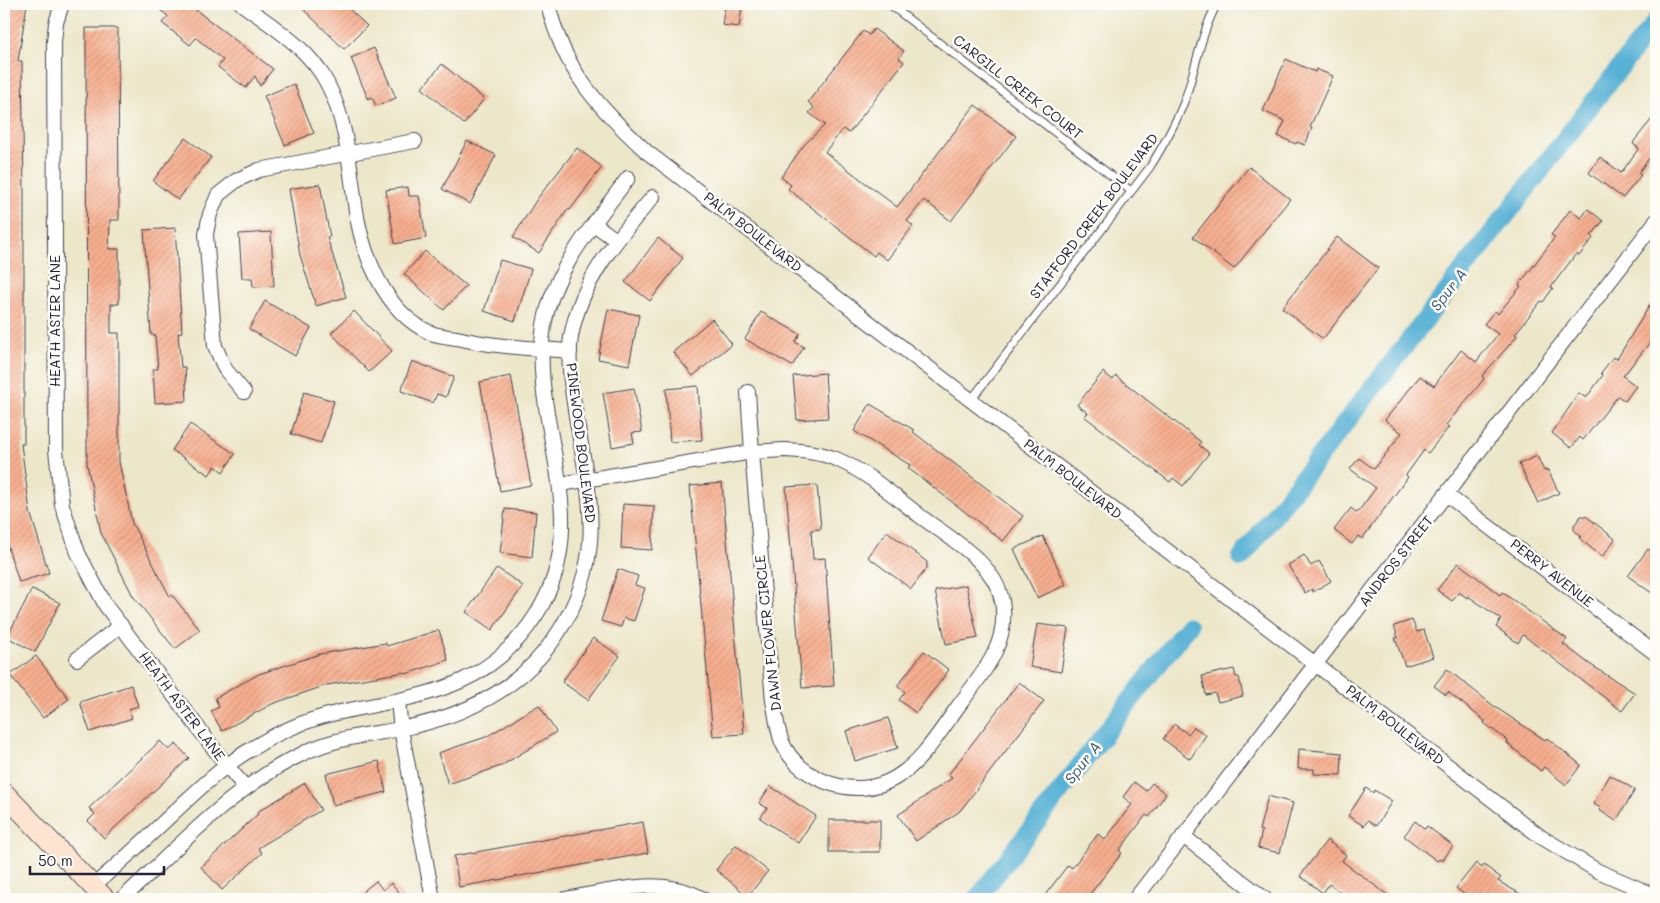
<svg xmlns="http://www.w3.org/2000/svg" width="1660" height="903" viewBox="0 0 1660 903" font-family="Mali,sans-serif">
  <defs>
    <pattern id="building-hatch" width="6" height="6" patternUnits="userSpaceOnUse" patternTransform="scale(1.25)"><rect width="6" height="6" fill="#f7af8f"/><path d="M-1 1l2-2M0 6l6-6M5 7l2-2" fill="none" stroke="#d3967c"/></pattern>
  </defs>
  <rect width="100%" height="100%" fill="#fdfcf7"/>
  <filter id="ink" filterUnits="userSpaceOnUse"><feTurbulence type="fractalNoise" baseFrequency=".02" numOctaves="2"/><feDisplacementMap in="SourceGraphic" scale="10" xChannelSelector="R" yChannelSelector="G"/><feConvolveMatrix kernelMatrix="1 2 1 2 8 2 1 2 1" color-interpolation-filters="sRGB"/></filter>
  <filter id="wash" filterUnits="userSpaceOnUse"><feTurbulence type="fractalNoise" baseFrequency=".0096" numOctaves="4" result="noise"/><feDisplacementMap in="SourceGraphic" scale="20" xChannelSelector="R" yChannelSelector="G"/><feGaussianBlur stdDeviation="1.12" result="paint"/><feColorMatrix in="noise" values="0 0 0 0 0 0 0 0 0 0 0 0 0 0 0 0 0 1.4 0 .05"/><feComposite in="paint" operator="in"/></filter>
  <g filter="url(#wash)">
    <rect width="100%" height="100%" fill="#ede7ca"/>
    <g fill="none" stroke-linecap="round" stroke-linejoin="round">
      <g stroke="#57b1d5" stroke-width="19">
        <path d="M1241 558 1656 21"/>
        <path d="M977 899 1188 626"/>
      </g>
    </g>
    <g id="blocks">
      <g fill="url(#building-hatch)">
        <path d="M4 4H27L18 61H22L24 193V444H21L30 512 49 573 19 582 4 535Z"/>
        <path d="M152 4H188L273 69 260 86 255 76 246 88 218 67 223 60 196 38 190 45 162 23 168 16Z"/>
        <path d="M298 4H344L367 26 344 49Z"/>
        <path d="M725 5 742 7 739 27 722 25Z"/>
        <path d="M86 28H118L119 220H110L109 249H119V304H111V333H119V462L132 523 170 597 172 595 200 630 175 649 133 596 101 533 87 464Z"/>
        <path d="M874 29 904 51 899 58 904 62 849 133 843 129 825 152 897 207 975 105 1016 136 951 221 924 200 907 221 913 226 887 260 877 252 874 256 788 189 791 185 781 177 805 144 825 125 809 113 814 107 808 102 863 31 869 35Z"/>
        <path d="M374 48 396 98 376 106 372 97 368 99 351 58Z"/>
        <path d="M1286 59 1315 72 1316 69 1333 76 1310 127 1312 128 1305 145 1297 142 1296 144 1278 136 1285 121 1263 111Z"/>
        <path d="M442 64 484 99 464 124 422 88Z"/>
        <path d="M294 84 314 133 285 145 264 96Z"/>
        <path d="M1656 114V149L1638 173 1641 175 1623 198 1589 173 1600 157 1621 173 1639 148 1633 144 1635 140Z"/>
        <path d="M185 138 211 157 178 200 153 181Z"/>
        <path d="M467 141 496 155 470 204 442 189Z"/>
        <path d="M577 148 602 167 570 210 568 209 539 253 513 237 537 199Z"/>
        <path d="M1249 167 1290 199 1234 269 1193 237Z"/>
        <path d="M320 184 330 237H327L346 297 316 306 300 255 289 189Z"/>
        <path d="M408 187 409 196H419L426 238 395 244 386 190Z"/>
        <path d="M1588 209 1603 221 1591 236 1593 238 1579 256 1576 254 1551 287 1553 288 1543 302 1541 301 1515 334 1517 336 1482 376 1484 379 1446 425 1449 427 1428 453 1424 450 1406 475 1408 477 1362 539 1358 536 1352 544 1334 530 1351 508 1357 513 1376 488 1350 469 1359 458 1374 469 1402 433 1385 420 1420 376 1434 386 1461 350 1476 362 1498 334 1484 324 1495 311 1498 314 1521 286 1519 285 1555 237 1551 235 1570 210 1581 218Z"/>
        <path d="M175 228 182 332 178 333 181 367H185L187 401 155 403 153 369H158L155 335H151L144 230Z"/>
        <path d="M271 232 274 286 253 287 252 278H242L239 234Z"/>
        <path d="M1337 237 1378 268 1323 339 1282 308Z"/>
        <path d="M658 238 683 258 650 301 625 282Z"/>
        <path d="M425 251 466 286 444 310 404 274Z"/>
        <path d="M500 260 531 269 515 321 484 311Z"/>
        <path d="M1656 295V335L1623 376 1636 386 1625 401 1618 396 1583 440 1580 437 1571 448 1552 433 1579 393 1586 398 1603 375 1601 373 1613 357 1617 359Z"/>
        <path d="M265 301 311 328 295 356 249 329Z"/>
        <path d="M608 309 639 315 629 365 598 359Z"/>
        <path d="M354 311 392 351 369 372 331 333Z"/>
        <path d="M761 312 800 334 795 342 804 347 792 366 745 339Z"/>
        <path d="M712 319 732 344 693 376 673 352Z"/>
        <path d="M412 361 454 377 446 397 437 394 433 403 401 391Z"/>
        <path d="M1103 372 1113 380 1116 376 1201 442 1199 445 1209 453 1183 486 1173 478 1170 482 1084 416 1088 413 1077 405Z"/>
        <path d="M825 373 828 418 797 420 793 376Z"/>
        <path d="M511 376 531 485 500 491 480 382Z"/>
        <path d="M698 386 702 440 670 442 666 389Z"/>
        <path d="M634 388 642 432 632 433 634 443 612 447 603 393Z"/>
        <path d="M304 392 334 401 321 443 291 434Z"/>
        <path d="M870 404 914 430 913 432 1023 516 1003 541 908 468 910 465 854 431Z"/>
        <path d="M190 424 235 454 223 472 215 466 209 475 172 450Z"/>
        <path d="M1537 456 1544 471 1548 470 1559 493 1538 503 1519 464Z"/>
        <path d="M722 483 744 734 713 736 690 486Z"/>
        <path d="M817 485 821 529 811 530 813 559 825 558 834 686 802 688 786 487Z"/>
        <path d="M623 504 654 506 652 550 621 548Z"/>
        <path d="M505 509 536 512 532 557 500 553Z"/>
        <path d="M1581 516H1586L1615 539 1602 557 1579 538 1581 536 1574 530V525Z"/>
        <path d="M887 531 927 562V568L911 589 868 557Z"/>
        <path d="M1043 536 1066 585 1037 598 1014 549Z"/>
        <path d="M1648 549 1656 555V596L1628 576Z"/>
        <path d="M1304 555 1311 566 1319 561 1331 581 1313 592 1312 589 1305 593 1288 565Z"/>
        <path d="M1458 563 1500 595 1502 592 1567 639 1563 644 1591 665 1635 693 1622 711 1523 635 1518 643 1496 627 1501 619 1468 596 1467 598 1459 592 1452 601 1437 590Z"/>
        <path d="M497 568 523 586 492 630 466 612Z"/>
        <path d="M618 569 638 576 635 585 645 588 634 621 624 618 621 627 601 621Z"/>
        <path d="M966 585 978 638 946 644 935 591Z"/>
        <path d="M32 589 60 603 35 652 7 637Z"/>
        <path d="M1412 620 1417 632 1424 630 1433 657 1405 666 1395 638H1398L1394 626Z"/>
        <path d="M1037 624 1068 628 1061 672 1030 667Z"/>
        <path d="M439 630 448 660 406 674 405 672 327 685 272 704 222 731 211 711 219 707 215 698 259 674 320 654 386 643 387 646Z"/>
        <path d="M593 638 620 656 588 700 562 682Z"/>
        <path d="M924 651 949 670 916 713 899 700 905 692 897 686Z"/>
        <path d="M36 656 69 699 43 718 10 675Z"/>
        <path d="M1234 669 1236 677H1239L1243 696 1218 702 1215 693 1206 695 1202 676Z"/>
        <path d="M1447 669 1495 707 1545 740 1547 738 1581 765 1566 785 1544 767 1541 771 1507 743 1508 741 1484 723 1485 721 1448 692 1446 695 1434 686Z"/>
        <path d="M1019 682 1044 701 960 811 916 841 898 815 952 778 948 775Z"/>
        <path d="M131 685 138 706 129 709 132 718 90 732 80 702Z"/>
        <path d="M539 705 556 732 501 766 448 784 438 753 486 737Z"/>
        <path d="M888 718 898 748 855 761 846 731Z"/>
        <path d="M1174 724 1188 734 1194 727 1206 735 1190 759 1163 739Z"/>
        <path d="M160 741 169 750 176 744 189 758 104 838 88 821 95 814 89 808Z"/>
        <path d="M1299 749 1342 753 1341 775 1314 774V769H1298Z"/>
        <path d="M379 761 386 792 333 805 326 774Z"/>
        <path d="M1610 775 1635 790 1616 821 1599 810 1601 808 1593 804Z"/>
        <path d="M1134 782 1146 791 1152 783 1166 794 1149 817 1146 815 1119 851 1122 853 1086 899H1042L1068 865 1072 868 1098 834 1105 840 1132 804 1123 797Z"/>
        <path d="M305 783 321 810 258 848 262 853 222 890 201 867 258 814 257 812Z"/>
        <path d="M770 786 816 816 798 843 760 818 767 808 759 803Z"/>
        <path d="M1366 788 1373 793 1374 790 1392 801 1376 826 1368 820 1364 826 1348 816Z"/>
        <path d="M1268 796 1293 803 1280 853 1258 848 1262 831 1259 830Z"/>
        <rect x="829" y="820" width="51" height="32"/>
        <path d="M1415 821 1425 829 1427 826 1453 846 1442 861 1439 859 1437 861 1404 836Z"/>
        <path d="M643 822 648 853 459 887 454 856Z"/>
        <path d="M1327 840 1346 855 1342 861 1393 899H1349L1329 884 1323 893 1300 876Z"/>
        <path d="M736 845 768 871 748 896 716 870Z"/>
        <path d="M1476 863 1482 868 1484 865 1501 878 1498 881 1529 899H1470L1456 888Z"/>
        <path d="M376 881 383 890 391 883 405 899H354Z"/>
      </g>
    </g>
  </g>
  <g filter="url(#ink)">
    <use href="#blocks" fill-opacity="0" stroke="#404050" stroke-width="1"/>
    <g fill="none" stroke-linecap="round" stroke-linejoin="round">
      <defs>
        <g id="lane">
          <path d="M889 4 1131 191"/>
          <path d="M971 400 1150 167C1163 146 1175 125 1184 102 1196 69 1200 35 1217 4"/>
        </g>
        <g id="street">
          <path d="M62 4 56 23 54 42 56 450 62 505 78 553 106 606 227 766 245 787"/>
          <path d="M242 4C272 26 310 49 327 83 347 121 349 163 355 204 361 251 384 313 431 333 439 336 449 337 457 338 494 347 532 348 570 351"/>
          <path d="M548 4C564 72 598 106 647 152L1541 837 1598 871 1656 896"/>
          <path d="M594 224 616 240"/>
          <path d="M244 392 225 369 215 346 206 234 210 214 218 195 237 180 259 170 415 141"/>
          <path d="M784 450C801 451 820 452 836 459 867 472 894 496 920 516 949 538 995 562 1002 601 1010 645 981 675 957 708 939 733 922 762 895 778 857 801 799 782 782 742 777 730 776 714 773 701L752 452Z"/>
          <path d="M561 484 752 452 748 392"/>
          <path d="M1447 495 1656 654"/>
          <path d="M77 659 121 625"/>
          <path d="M398 702 401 729 433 899"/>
          <path d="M1183 836 1265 899"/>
          <path d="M93 886C120 863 146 839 171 815 197 791 222 766 253 748 278 732 307 720 336 713 417 695 486 693 536 615 598 518 528 424 544 325 554 268 595 223 628 178"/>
          <path d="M122 899C179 847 232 787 304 753 334 738 368 735 400 729 463 717 522 689 558 633 607 557 590 499 576 416 572 390 567 363 571 337 581 280 617 239 653 197"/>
          <path d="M566 899C611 891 661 875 703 899"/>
          <path d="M1135 899 1656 221"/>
        </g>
        <path id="secondary" d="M4 793 105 899"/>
      </defs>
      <use href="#lane" stroke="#404050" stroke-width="9"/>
      <use href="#street" stroke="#404050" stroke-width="16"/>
      <use href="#secondary" stroke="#404050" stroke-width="22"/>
      <use href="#lane" stroke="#fff" stroke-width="7"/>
      <use href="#street" stroke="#fff" stroke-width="14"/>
      <use href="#secondary" stroke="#fde4d1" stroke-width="20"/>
    </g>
  </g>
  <g text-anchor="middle" stroke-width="5" stroke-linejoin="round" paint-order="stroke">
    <g font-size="14" fill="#22223b" stroke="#fdfcf7">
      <text transform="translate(1018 87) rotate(38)" y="5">CARGILL CREEK COURT</text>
      <text transform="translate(1094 216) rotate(-53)" y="5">STAFFORD CREEK BOULEVARD</text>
      <text transform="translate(753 232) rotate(38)" y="5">PALM BOULEVARD</text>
      <text transform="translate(55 321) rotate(-90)" y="5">HEATH ASTER LANE</text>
      <text transform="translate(581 443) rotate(83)" y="5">PINEWOOD BOULEVARD</text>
      <text transform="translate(1073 479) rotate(38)" y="5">PALM BOULEVARD</text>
      <text transform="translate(1396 561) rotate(-52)" y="5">ANDROS STREET</text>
      <text transform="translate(1552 573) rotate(38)" y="5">PERRY AVENUE</text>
      <text transform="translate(768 633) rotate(-96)" y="5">DAWN FLOWER CIRCLE</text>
      <text transform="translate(182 706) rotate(53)" y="5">HEATH ASTER LANE</text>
      <text transform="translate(1395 725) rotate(38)" y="5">PALM BOULEVARD</text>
    </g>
    <g font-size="15" font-style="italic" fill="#375b79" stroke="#fdfcf7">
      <text transform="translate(1449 290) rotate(-52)" y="5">Spur A</text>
      <text transform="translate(1083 763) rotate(-52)" y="5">Spur A</text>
    </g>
  </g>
  <rect width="1660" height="903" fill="none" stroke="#fdfcf7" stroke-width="20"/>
  <path d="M30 866v8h134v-8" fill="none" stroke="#22223b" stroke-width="2.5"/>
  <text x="38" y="866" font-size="15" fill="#22223b" stroke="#fdfcf7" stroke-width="4" paint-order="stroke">50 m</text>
</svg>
